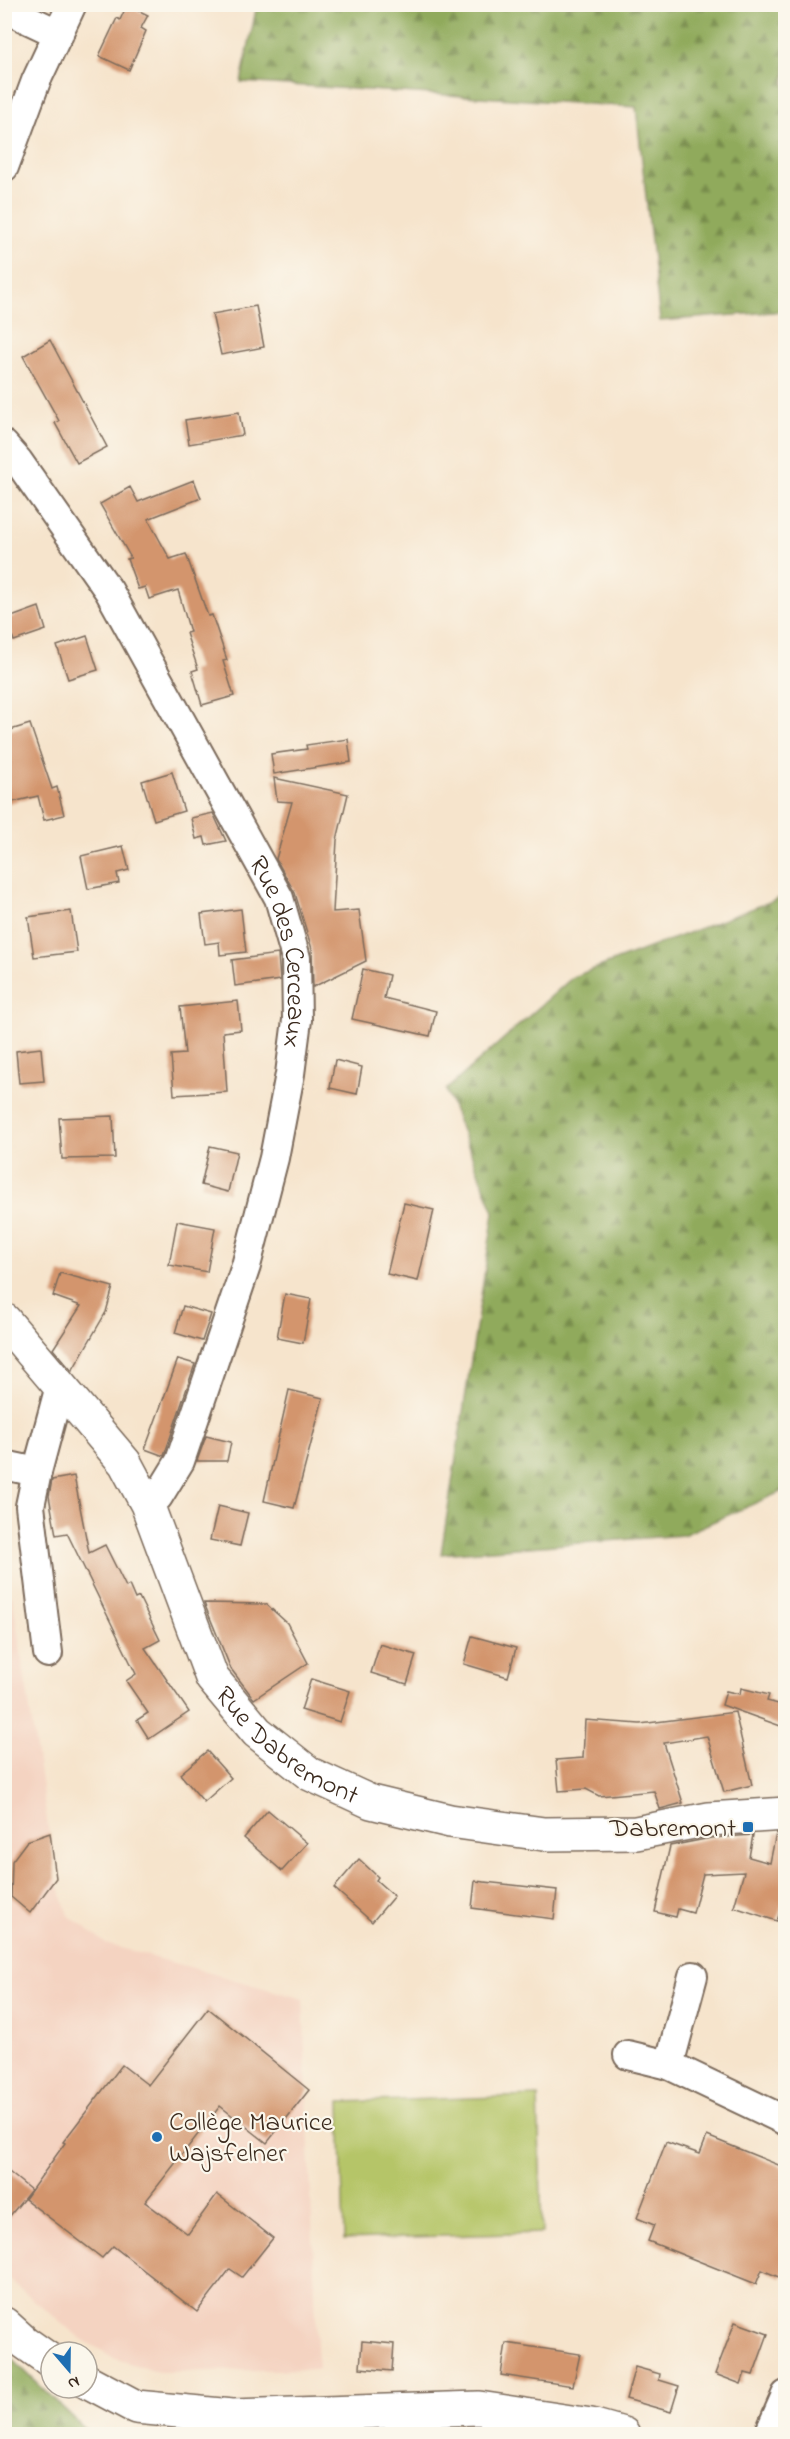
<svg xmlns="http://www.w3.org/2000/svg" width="790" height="2439" viewBox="0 0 790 2439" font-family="'Indie Flower',sans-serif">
  <defs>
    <pattern id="forest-firs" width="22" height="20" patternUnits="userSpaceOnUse" patternTransform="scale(1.5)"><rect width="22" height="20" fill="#90aa5c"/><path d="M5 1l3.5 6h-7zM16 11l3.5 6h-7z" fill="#778b4b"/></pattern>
  </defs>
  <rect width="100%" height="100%" fill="#fbf7ec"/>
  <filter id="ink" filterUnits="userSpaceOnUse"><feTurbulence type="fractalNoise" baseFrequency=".0167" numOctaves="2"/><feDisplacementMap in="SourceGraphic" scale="12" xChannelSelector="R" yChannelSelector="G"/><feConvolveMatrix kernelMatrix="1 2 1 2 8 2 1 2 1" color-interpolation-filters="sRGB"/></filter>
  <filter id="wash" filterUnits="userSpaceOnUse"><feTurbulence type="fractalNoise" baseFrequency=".008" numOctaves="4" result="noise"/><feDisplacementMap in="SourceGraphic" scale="24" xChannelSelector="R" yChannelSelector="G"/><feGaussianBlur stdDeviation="1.35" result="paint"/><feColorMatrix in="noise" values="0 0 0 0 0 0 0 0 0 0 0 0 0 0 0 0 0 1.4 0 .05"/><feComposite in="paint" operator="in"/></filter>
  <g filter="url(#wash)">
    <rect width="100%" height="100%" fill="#f6e4cc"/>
    <path fill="#f4d3c1" d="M12 1595 56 1878 68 1915 106 1944 303 1999 318 2369 159 2372 116 2359 80 2338 5 2276 4 1597Z"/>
    <path fill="#b5c567" stroke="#787842" stroke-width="1.5" d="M538 2096 542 2233 344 2239 340 2102Z"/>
    <g fill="url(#forest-firs)" stroke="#666a3d" stroke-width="1.5">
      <path d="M257 5H785V311L660 321 636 107 241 82Z"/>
      <path d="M785 896V1490L683 1535 441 1554 494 1212 446 1090 573 977Z"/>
      <path d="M4 2352H5L87 2431 83 2434H5Z"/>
    </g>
    <g id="blocks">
      <g fill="#d3956d">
        <path d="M127 5 148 15 141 28 146 31 129 70 99 56 117 18 120 20Z"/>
        <path d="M256 306 264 347 221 355 212 314Z"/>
        <path d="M50 340 107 447 77 463 55 423 59 421 23 356Z"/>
        <path d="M239 412 243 435 189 444 185 420Z"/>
        <path d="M194 480 201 498 148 519 170 559 186 554 208 616 212 615 227 660 223 661 234 696 202 705 192 671 198 669 186 633 190 632 178 590 149 599 145 587 138 589 127 559 131 558 100 504 130 487 138 502Z"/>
        <path d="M39 607 46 630 14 641 6 619Z"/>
        <path d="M87 636 98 670 68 679 57 646Z"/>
        <path d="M30 724 52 789 57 787 64 815 44 820 38 796 4 804V732Z"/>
        <path d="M348 739 351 762 274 774 271 754 307 749 306 745Z"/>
        <path d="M172 772 184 811 154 820 142 781Z"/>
        <path d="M274 778 348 794 337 840 333 912 359 910 366 961 313 987 312 949 295 893 276 859 292 802 277 801Z"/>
        <path d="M213 813 226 841 206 845 204 837 196 839 191 818Z"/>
        <path d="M123 846 129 870 117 873 119 883 88 889 81 856Z"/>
        <path d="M241 909 246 952 220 955 219 942 205 944 201 914Z"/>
        <path d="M71 911 77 952 34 957 28 917Z"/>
        <path d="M278 954 280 980 235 986 232 960Z"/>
        <path d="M363 969 389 975 384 998 436 1011 430 1036 352 1019Z"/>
        <path d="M238 1001 241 1030 223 1032 227 1092 174 1095 171 1055 185 1054 180 1007Z"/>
        <path d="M41 1048 44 1081 19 1083 16 1051Z"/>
        <path d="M335 1060 362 1067 357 1094 330 1088Z"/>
        <path d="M113 1116 115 1158 62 1159 59 1118Z"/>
        <path d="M210 1146 237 1152 228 1192 201 1185Z"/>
        <path d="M404 1203 434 1210 418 1281 387 1274Z"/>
        <path d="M177 1221 215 1228 207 1272 169 1265Z"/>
        <path d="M60 1273 113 1287 106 1312 72 1371 53 1349 81 1306 53 1296Z"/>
        <path d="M285 1294 311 1299 303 1343 277 1338Z"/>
        <path d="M183 1306 211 1314 202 1341 175 1333Z"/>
        <path d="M178 1359 195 1364 164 1456 145 1449Z"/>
        <path d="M289 1390 323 1398 294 1508 264 1501Z"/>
        <path d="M206 1436 231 1442 227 1461H197Z"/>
        <path d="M74 1476 89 1553 105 1545 126 1587 129 1585 135 1599 139 1597 160 1640 145 1648 189 1712 149 1739 137 1720 148 1713 126 1681 136 1674 67 1533 56 1535 49 1496 52 1480Z"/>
        <path d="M218 1506 248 1513 240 1546 210 1540Z"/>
        <path d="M204 1603 266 1604 287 1623 308 1663 254 1699 231 1669Z"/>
        <path d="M472 1636 516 1648 508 1677 464 1664Z"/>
        <path d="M380 1644 416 1655 407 1684 371 1673Z"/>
        <path d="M311 1679 350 1691 340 1722 301 1710Z"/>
        <path d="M741 1688 769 1695 767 1701 786 1706V1728L722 1705 726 1691 740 1694Z"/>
        <path d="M735 1712 752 1785 724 1792 707 1736 664 1743 683 1803 660 1809 654 1791 599 1796 586 1789 559 1791 556 1760 583 1758 585 1720 640 1724Z"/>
        <path d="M207 1751 231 1778 204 1802 180 1774Z"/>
        <path d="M268 1810 307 1843 282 1871 244 1838Z"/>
        <path d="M50 1833 56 1878 30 1913 11 1897 12 1861 27 1841Z"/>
        <path d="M776 1833H786V1907L782 1906 777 1921 734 1907 744 1872 703 1874 693 1913 678 1909 676 1917 655 1912 670 1846 711 1838 753 1835 749 1857 770 1863Z"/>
        <path d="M359 1859 378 1877 376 1880 394 1896 372 1922 334 1888Z"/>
        <path d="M475 1881 557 1890 554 1919 472 1908Z"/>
        <path d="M208 2008 309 2090 267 2143 220 2106 145 2202 188 2234 217 2194 273 2238 242 2277 230 2269 197 2312 113 2246 102 2258 25 2199 65 2143 63 2142 122 2065 148 2085Z"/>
        <path d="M707 2136 786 2168V2266L781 2278 762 2270 756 2284 648 2241 654 2225 637 2218 666 2142 700 2154Z"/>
        <path d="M4 2168 31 2190 4 2223Z"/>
        <path d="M735 2322 768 2334 753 2375 745 2373 741 2384 715 2374Z"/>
        <path d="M362 2341 394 2344 392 2371 360 2368Z"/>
        <path d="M506 2343 580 2354 573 2386 501 2375Z"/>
        <path d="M635 2367 660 2374 659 2380 679 2386 671 2412 626 2399Z"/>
      </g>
    </g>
  </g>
  <g filter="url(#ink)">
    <use href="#blocks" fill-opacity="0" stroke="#7c6b5b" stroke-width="1.5"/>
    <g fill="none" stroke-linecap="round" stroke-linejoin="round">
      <defs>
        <g id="street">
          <path d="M4 8 59 34"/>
          <path d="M4 167 36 81 72 4"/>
          <path id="s1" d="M4 445 18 461 109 591 279 898 296 958 297 1020 290 1074 274 1158 246 1266 180 1461 158 1497 147 1504"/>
          <path d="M4 1465 37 1472"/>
          <path d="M48 1653 30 1506 37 1472 60 1386"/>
          <path d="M628 2055 669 2065 786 2121"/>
          <path d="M669 2065 693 1976"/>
          <path d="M769 2434 786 2395"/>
        </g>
        <g id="secondary">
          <path id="s2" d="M4 1320 125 1463 147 1504 212 1678 257 1732 310 1774 371 1802 450 1821 544 1834 636 1833 709 1819 786 1814"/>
          <path d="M4 2324 24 2342 51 2361"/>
          <path d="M87 2381 136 2407 232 2416 479 2408 591 2425 623 2434"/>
        </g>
      </defs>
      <use href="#street" stroke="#7c6b5b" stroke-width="32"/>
      <use href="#secondary" stroke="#7c6b5b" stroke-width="36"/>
      <use href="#street" stroke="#fff" stroke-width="28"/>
      <use href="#secondary" stroke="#fff" stroke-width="33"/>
    </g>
  </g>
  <g fill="#1f6fb2" stroke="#fbf7ec" stroke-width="2">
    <rect x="742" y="1821" width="12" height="12" rx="3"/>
    <circle cx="157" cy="2137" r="6"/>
  </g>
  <g text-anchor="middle" stroke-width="4.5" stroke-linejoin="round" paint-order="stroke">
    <g font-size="27" fill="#3b2a1e" stroke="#fbf7ec">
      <text dy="9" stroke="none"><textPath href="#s1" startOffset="584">Rue des Cerceaux</textPath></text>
      <text dy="9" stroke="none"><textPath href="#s2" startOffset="522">Rue Dabremont</textPath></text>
    </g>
    <g font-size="27" fill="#3b2a1e" stroke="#fbf7ec" text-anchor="end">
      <text x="736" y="1836">Dabremont</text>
      <text x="169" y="2130" text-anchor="start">Collège Maurice<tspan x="169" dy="31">Wajsfelner</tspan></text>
    </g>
  </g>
  <rect width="790" height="2439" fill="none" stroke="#fbf7ec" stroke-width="24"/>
  <g transform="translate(69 2370) rotate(160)"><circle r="28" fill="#fbf7ec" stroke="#aea59a" stroke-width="1.5"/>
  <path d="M0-4.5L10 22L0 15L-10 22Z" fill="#1f6fb2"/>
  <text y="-9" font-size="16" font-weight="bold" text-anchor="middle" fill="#3b2a1e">N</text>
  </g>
</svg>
